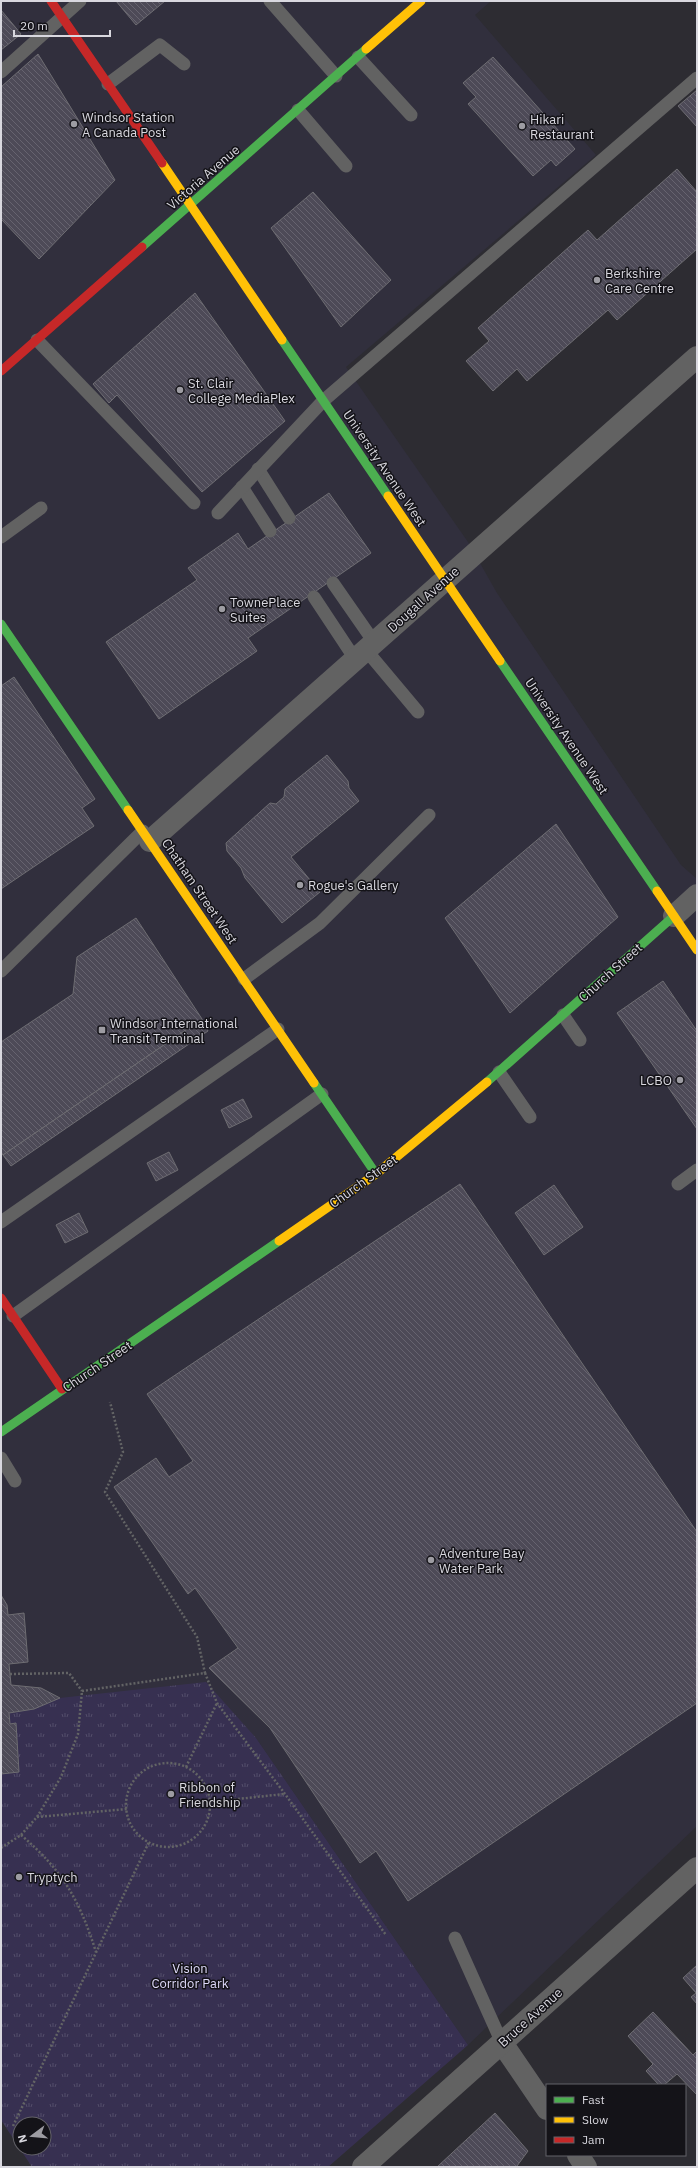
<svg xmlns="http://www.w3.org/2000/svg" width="698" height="2168" viewBox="0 0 698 2168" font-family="'IBM Plex Sans',sans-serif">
  <defs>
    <pattern id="park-tufts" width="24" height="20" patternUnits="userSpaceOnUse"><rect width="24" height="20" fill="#373051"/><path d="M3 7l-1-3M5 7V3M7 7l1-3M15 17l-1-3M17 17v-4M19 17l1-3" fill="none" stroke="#534d6a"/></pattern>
    <pattern id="building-back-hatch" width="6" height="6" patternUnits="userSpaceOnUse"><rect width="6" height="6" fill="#4d4a57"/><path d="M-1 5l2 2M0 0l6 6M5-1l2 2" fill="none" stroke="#66636f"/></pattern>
  </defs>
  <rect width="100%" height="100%" fill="#2d2c32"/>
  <path fill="#312f3d" d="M1 1H491L475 15 596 155 346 367 468 542 497 593 681 865 697 879V1826L468 2045 256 1738 60 1698 34 1709 9 1713 16 1723 19 1772 1 1774Z"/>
  <path fill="url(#park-tufts)" fill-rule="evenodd" d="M206 1682 256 1738 468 2045 328 2167H32L1 2120V1774L19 1771 16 1723 10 1724 9 1713 34 1709 60 1698ZM20 2124H44V2148H20Z"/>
  <g fill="url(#building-back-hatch)" stroke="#6e6d72">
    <path d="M116 1H165L136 25Z"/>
    <path d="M1 10 21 34 1 50Z"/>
    <path d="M38 54 115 180 39 259 1 219V87Z"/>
    <path d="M493 57 575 149 556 166 551 160 533 176 468 104 476 97 463 83Z"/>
    <path d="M697 90V127L678 106Z"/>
    <path d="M677 169 697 192V249L617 320 608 310 527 381 517 369 493 391 466 361 489 341 478 328 588 230 597 240Z"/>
    <path d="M313 192 391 280 341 327 271 228Z"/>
    <path d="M195 293 285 421 202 492 117 395 109 403 93 384Z"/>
    <path d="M329 493 371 553 248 638 257 651 159 719 106 642 197 580 188 568 238 533 248 549Z"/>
    <path d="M14 677 95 799 82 808 94 826 1 889V686Z"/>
    <path d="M327 755 348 781 349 788 359 801 291 857 320 892 282 923 245 878 241 868 227 851 226 843 270 803 276 804 284 797 285 789Z"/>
    <path d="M556 824 618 917 510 1013 445 918Z"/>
    <path d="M136 918 202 1019 3 1155 1 1152V1042L73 994 77 957Z"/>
    <path d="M663 981 697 1031V1129L617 1013Z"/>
    <path d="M202 1019 208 1031 11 1166 3 1155Z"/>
    <path d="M243 1099 252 1117 229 1128 221 1110Z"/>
    <path d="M169 1152 178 1170 156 1181 147 1163Z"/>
    <path d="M460 1184 697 1532V1703L408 1901 376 1851 360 1863 270 1728 209 1668 238 1648 195 1588 188 1594 114 1487 156 1458 169 1477 193 1461 147 1394Z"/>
    <path d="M554 1185 583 1227 544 1255 515 1213Z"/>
    <path d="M79 1213 88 1232 65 1243 56 1225Z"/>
    <path d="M1 1595 7 1605 8 1615 24 1613 28 1662 9 1664 11 1685 41 1688 60 1698 34 1709 9 1713 10 1724 16 1723 19 1772 1 1774Z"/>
    <path d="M697 1965V2004L691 1997 696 1993 683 1978Z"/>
    <path d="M653 2012 693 2055 697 2051V2095L677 2074 664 2085H659L646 2071 653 2064 628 2036Z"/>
    <path d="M495 2113 528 2151 517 2166 518 2167H437Z"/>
  </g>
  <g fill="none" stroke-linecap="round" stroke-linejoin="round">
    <g stroke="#636465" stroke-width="2.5" stroke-dasharray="2 2" stroke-linecap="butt">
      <path d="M205 1673 217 1703 285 1794 386 1935"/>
      <path d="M10 1674 69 1673 82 1691"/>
      <circle cx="168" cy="1805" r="42"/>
      <path d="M186 1767 217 1703"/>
      <path d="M210 1802 284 1794"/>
      <path d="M37 1817 127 1809"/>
      <path d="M21 1835C63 1871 79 1899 96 1952"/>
      <path d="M1 1848 21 1835 37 1817 61 1777 78 1734 82 1691 205 1673 197 1637 105 1492 123 1452 110 1402"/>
      <path d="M13 2126 149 1842"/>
    </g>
    <g stroke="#626262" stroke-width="13">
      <path d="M270 1 336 76"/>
      <path d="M358 57 411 115"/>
      <path d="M1 72 80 1"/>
      <path d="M108 84 160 45 184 64"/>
      <path d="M298 110 346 166"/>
      <path d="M37 340 194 503"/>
      <path d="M258 469 289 518"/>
      <path d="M242 487 270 531"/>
      <path d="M218 513 323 401 697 78"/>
      <path d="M1 537 41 508"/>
      <path d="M333 583 374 642"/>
      <path d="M314 597 355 659"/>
      <path d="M366 650 418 712"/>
      <path d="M1 971 143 831"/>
      <path d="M244 979 320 923 429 815"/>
      <path d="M563 1015 580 1040"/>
      <path d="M499 1072 530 1117"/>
      <path d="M678 1184 697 1170"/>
      <path d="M1 1222 278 1029"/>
      <path d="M13 1316 322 1094"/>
      <path d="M1 1458 15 1481"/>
      <path d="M455 1938 502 2043"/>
    </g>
    <g stroke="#626262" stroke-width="22">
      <path d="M150 841 697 357"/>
      <path d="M674 916 697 895"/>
      <path d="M502 2043 547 2109"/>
      <path d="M578 2155 586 2167"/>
      <path d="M363 2167 697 1868"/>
    </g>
    <g stroke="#4caf50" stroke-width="9">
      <path d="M142 247 366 49"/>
      <path d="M282 340 388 496"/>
      <path d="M1 624 128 810"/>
      <path d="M500 661 657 891"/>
      <path d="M487 1082 674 916"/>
      <path d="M314 1083 376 1174"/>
      <path d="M1 1432 279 1241"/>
    </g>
    <g stroke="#ffc107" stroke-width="9">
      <path d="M366 49 421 1"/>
      <path d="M162 163 282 340"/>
      <path d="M388 496 500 661"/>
      <path d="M128 810 314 1083"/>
      <path d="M657 891 697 950"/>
      <path d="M279 1241 376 1174 487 1082"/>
    </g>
    <g stroke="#c62828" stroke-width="9">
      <path d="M51 1 162 163"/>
      <path d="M1 371 142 247"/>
      <path d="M1 1298 62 1389"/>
    </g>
  </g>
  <g fill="#9d9ca2" stroke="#141318" stroke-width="1.5">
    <circle cx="74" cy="124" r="4"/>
    <circle cx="522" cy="126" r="4"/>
    <circle cx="597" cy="280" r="4"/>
    <circle cx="180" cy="390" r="4"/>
    <circle cx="222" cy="609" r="4"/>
    <circle cx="300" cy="885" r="4"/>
    <rect x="98" y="1026" width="8" height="8" rx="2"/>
    <circle cx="680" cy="1080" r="4"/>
    <circle cx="431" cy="1560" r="4"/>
    <circle cx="171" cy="1794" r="4"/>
    <circle cx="19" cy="1877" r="4"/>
  </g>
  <g text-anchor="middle" stroke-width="3" stroke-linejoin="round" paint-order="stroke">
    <g font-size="13" fill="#d9d8df" stroke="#141318" text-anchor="start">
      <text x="82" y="122">Windsor Station<tspan x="82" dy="15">A Canada Post</tspan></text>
      <text x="530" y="124">Hikari<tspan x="530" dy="15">Restaurant</tspan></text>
      <text x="605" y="278">Berkshire<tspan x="605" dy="15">Care Centre</tspan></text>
      <text x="188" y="388">St. Clair<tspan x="188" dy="15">College MediaPlex</tspan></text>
      <text x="230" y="607">TownePlace<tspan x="230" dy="15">Suites</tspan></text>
      <text x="308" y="890">Rogue's Gallery</text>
      <text x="110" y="1028">Windsor International<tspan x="110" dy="15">Transit Terminal</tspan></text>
      <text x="672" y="1085" text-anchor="end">LCBO</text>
      <text x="439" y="1558">Adventure Bay<tspan x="439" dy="15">Water Park</tspan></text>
      <text x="179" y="1792">Ribbon of<tspan x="179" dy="15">Friendship</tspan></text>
      <text x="27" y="1882">Tryptych</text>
    </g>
    <g font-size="13" fill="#d9d8df" stroke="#141318">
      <text transform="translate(203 177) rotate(-41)" y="5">Victoria Avenue</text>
      <text transform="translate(385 468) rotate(56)" y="5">University Avenue West</text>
      <text transform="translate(423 599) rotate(-42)" y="5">Dougall Avenue</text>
      <text transform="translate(567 736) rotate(56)" y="5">University Avenue West</text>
      <text transform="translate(200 891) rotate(56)" y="5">Chatham Street West</text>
      <text transform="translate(610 972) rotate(-42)" y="5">Church Street</text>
      <text transform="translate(363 1181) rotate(-36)" y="5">Church Street</text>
      <text transform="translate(97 1366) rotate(-34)" y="5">Church Street</text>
      <text transform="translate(530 2017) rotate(-42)" y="5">Bruce Avenue</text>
    </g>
    <g font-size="13" fill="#dfdafa" stroke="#141318">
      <text x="190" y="1973">Vision<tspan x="190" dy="15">Corridor Park</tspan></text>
    </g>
  </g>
  <rect width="698" height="2168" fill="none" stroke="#d9d8df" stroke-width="4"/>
  <rect x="546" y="2084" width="140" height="72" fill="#141318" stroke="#636268"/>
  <rect x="554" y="2097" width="20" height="6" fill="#4caf50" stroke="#636268"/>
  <text x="582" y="2104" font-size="12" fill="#d9d8df">Fast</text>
  <rect x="554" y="2117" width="20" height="6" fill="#ffc107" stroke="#636268"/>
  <text x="582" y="2124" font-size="12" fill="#d9d8df">Slow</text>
  <rect x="554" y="2137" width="20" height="6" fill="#c62828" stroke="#636268"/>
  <text x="582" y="2144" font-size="12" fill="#d9d8df">Jam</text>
  <g transform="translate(32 2136) rotate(254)"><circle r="19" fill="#141318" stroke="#636268"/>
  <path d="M0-3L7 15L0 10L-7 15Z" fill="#9d9ca2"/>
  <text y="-6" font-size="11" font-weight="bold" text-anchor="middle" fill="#d9d8df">N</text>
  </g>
  <path d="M14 30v6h96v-6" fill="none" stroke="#d9d8df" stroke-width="2"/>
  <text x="20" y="30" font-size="12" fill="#d9d8df" stroke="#141318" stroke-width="3" paint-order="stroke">20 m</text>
</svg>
